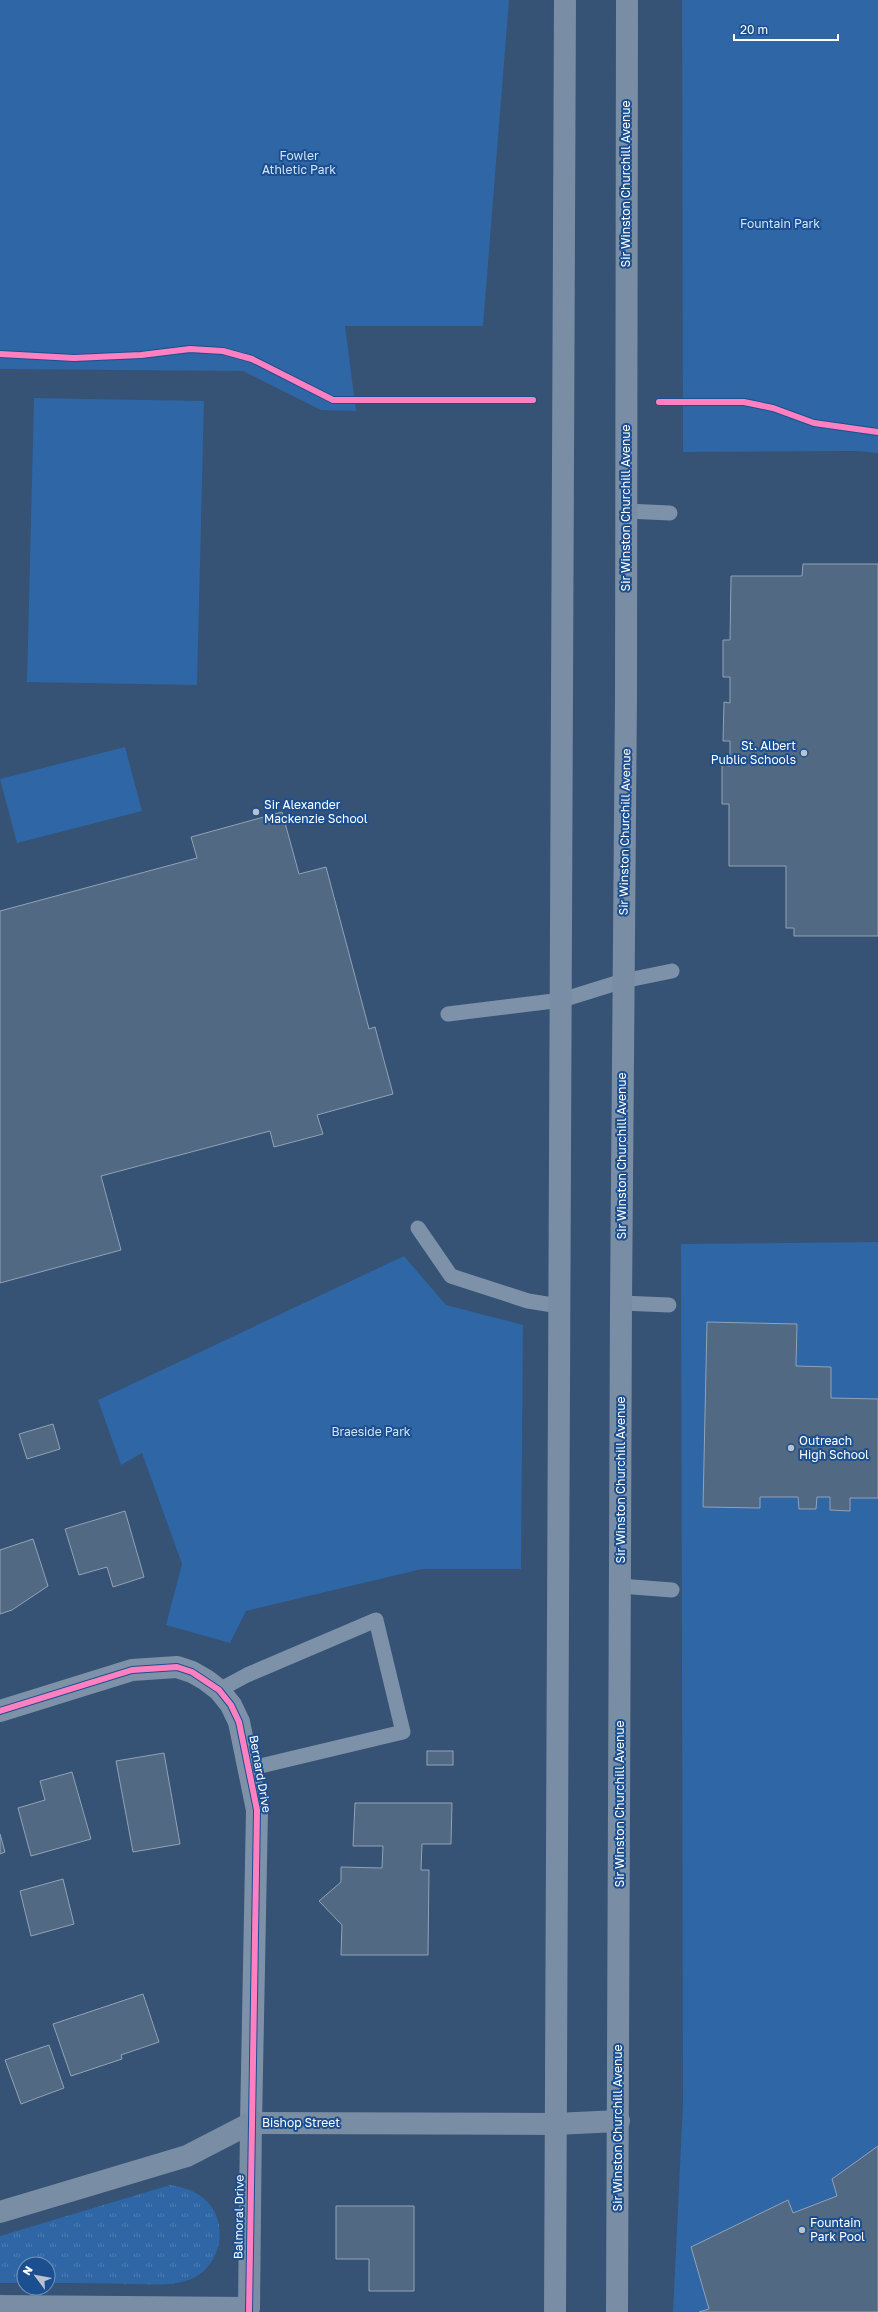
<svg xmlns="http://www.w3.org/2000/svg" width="878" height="2312" viewBox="0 0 878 2312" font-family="'Golos Text',sans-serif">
  <defs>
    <pattern id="grass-tufts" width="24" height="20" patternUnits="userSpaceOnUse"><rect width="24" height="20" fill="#2f66a5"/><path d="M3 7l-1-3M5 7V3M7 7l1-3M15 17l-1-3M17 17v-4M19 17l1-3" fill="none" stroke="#4e7db2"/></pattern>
  </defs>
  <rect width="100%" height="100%" fill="#365274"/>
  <path fill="url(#grass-tufts)" d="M170 2185C189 2188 208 2195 216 2215 227 2241 213 2274 185 2281 169 2286 151 2284 134 2284 105 2283 77 2283 48 2283V2264H24V2283H0V2236Z"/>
  <g fill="#2f66a5">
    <path d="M0 0H509L483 326H345L356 411 321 410 243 371 0 369Z"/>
    <path d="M682 0H878V453L857 451 683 452Z"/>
    <path d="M34 398 204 401 197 685 27 682Z"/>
    <path d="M125 747 142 811 17 843 0 779Z"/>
    <path d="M878 1242V2312H673L683 2103 681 1244Z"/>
    <path d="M404 1256 446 1305 523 1325 521 1569H422L246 1611 230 1643 166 1625 182 1564 142 1453 121 1465 98 1400Z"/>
  </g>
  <g fill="#526984" stroke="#92a2b6">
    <path d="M803 564H878V936H794V928H786V866H729V804H722V765L730 766V741H723L724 702 730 703V677H723V640H730L731 576H802Z"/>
    <path d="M282 812 299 874 326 867 369 1029 375 1027 393 1094 317 1115 323 1134 274 1147 270 1131 101 1176 121 1250 0 1283V911L197 858 191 837Z"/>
    <path d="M707 1322 797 1324 796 1366 831 1367V1398L878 1399V1498H850V1511L830 1510V1497H817L816 1509H799L798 1497H760V1508L703 1507Z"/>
    <path d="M53 1424 60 1449 27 1459 19 1434Z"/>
    <path d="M125 1511 144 1577 113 1587 107 1567 79 1575 65 1529Z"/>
    <path d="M33 1539 48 1586 12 1610 0 1614V1550Z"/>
    <rect x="427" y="1751" width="26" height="14"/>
    <path d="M164 1753 180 1844 133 1852 116 1761Z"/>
    <path d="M72 1772 91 1839 31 1856 18 1808 45 1800 40 1781Z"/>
    <path d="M355 1803H452L451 1844H422L421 1870H429L428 1955H341L342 1925 319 1901 341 1882V1867L382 1868 383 1846H353Z"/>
    <path d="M0 1834 5 1852 0 1854Z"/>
    <path d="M63 1879 74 1924 31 1936 20 1891Z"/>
    <path d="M143 1994 159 2042 121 2055 122 2059 71 2076 53 2024Z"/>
    <path d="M49 2045 64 2088 21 2104 5 2060Z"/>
    <path d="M878 2146V2312H699L709 2309 691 2247 788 2200 793 2213 837 2196 832 2179Z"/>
    <path d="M336 2206H414V2291H369V2259H336Z"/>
  </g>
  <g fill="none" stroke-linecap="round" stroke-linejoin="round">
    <g stroke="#7d92a8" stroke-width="15">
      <path d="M626 511 670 513"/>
      <path d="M448 1014 562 1000 623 981 672 971"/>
      <path d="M418 1228 451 1276 528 1301 559 1306"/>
      <path d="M621 1303 669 1305"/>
      <path d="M620 1586 672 1590"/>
      <path d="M219 1690 247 1675 376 1620 403 1732 248 1769"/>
    </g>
    <path stroke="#7d92a8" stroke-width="22" d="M0 1711 132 1670 177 1667 192 1672 206 1680 219 1690 231 1705 239 1722 257 1810 251 2123"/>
    <g stroke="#798da4" stroke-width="22">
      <path d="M0 2212 187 2156 251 2123 555 2124 619 2121"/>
      <path d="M0 2306 249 2308 251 2123"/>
      <path d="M555 2312 565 0"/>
      <path d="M617 2312 621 1303 626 696 627 0"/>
    </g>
    <defs>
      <g id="cycleway">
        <path d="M0 354 74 358 141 355 190 349 223 351 252 359 333 400H533"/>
        <path d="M659 402H744L773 408 814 423 878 432"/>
        <path d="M0 1711 132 1670 177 1667 192 1672 219 1690 231 1705 239 1722 257 1810 249 2312"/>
      </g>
    </defs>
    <use href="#cycleway" stroke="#1b4f8f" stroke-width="8"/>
    <use href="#cycleway" stroke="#ff80c0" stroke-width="6"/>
  </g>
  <g fill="#b9c2ce" stroke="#1b4f8f" stroke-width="1.5">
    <circle cx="804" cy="753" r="4"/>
    <circle cx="256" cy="812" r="4"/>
    <circle cx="791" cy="1448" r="4"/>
    <circle cx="802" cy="2230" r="4"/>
  </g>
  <g text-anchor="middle" stroke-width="4" stroke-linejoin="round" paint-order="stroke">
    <g font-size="12" fill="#cfe3fa" stroke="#1b4f8f">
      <text x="299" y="160">Fowler<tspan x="299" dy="14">Athletic Park</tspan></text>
      <text x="780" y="228">Fountain Park</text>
      <text x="371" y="1436">Braeside Park</text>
    </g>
    <g font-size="12" fill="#fff" stroke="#1b4f8f">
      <text transform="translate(626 184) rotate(-90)" y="4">Sir Winston Churchill Avenue</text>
      <text transform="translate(626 508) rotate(-90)" y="4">Sir Winston Churchill Avenue</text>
      <text transform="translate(625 832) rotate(-89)" y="4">Sir Winston Churchill Avenue</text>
      <text transform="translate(622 1156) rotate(-90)" y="4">Sir Winston Churchill Avenue</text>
      <text transform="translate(621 1480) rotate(-90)" y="4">Sir Winston Churchill Avenue</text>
      <text transform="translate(260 1774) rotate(80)" y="4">Bernard Drive</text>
      <text transform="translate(620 1804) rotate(-90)" y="4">Sir Winston Churchill Avenue</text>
      <text x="301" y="2127">Bishop Street</text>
      <text transform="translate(618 2128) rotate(-90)" y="4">Sir Winston Churchill Avenue</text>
      <text transform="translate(239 2217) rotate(-89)" y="4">Balmoral Drive</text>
    </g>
    <g font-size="12" fill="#fff" stroke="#1b4f8f" text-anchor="start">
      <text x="796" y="750" text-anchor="end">St. Albert<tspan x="796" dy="14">Public Schools</tspan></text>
      <text x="264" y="809">Sir Alexander<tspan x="264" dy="14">Mackenzie School</tspan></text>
      <text x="799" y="1445">Outreach<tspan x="799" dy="14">High School</tspan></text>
      <text x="810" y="2227">Fountain<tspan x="810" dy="14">Park Pool</tspan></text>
    </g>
  </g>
  <g transform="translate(36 2276) rotate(302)"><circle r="19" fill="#1b4f8f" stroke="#7695bc"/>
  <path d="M0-3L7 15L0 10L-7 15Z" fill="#b9c2ce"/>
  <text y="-6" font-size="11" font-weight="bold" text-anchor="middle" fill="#ffffff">N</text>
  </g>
  <path d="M734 34v6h104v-6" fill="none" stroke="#ffffff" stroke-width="2"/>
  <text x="740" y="34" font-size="12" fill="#ffffff" stroke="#1b4f8f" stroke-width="3" paint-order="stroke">20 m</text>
</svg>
